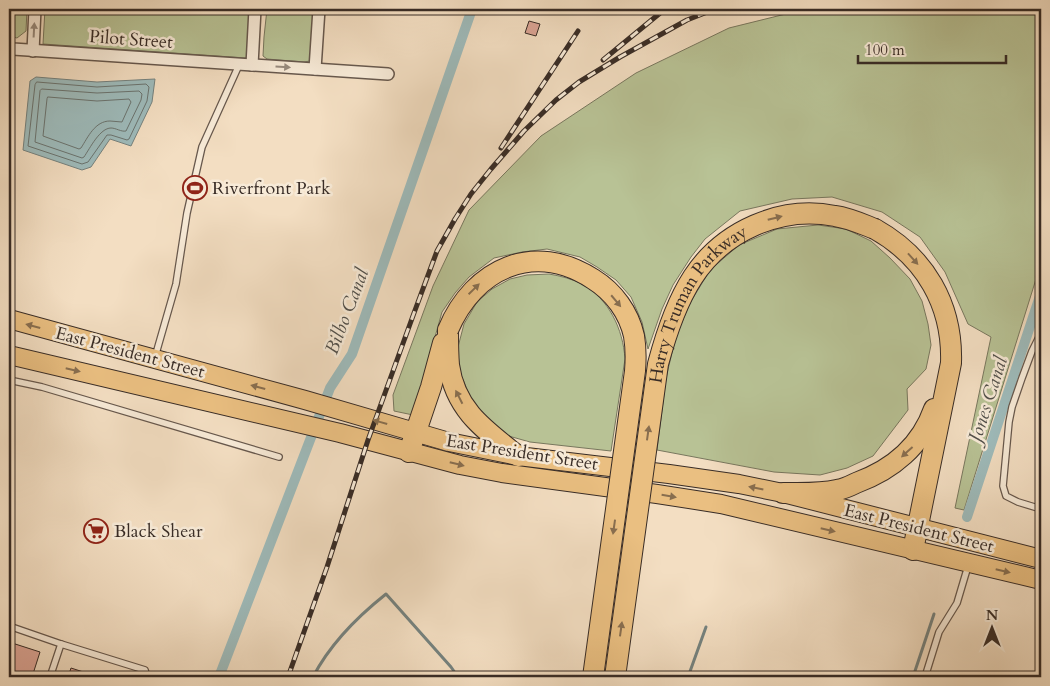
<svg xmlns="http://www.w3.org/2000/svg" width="1050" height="686" viewBox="0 0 1050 686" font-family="Cardo,serif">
  <rect width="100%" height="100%" fill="#f3dec2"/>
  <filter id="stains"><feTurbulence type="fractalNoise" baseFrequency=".004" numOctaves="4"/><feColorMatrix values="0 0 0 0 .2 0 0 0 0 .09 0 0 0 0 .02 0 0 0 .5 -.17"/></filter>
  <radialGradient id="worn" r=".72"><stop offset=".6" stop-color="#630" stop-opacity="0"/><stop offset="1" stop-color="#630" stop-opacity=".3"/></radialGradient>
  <g fill="#b8c295" stroke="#78775e">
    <path d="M9 9H27L26 31 17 38 9 36Z"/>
    <path d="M45 9H251L249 51 246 58 43 44Z"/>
    <path d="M267 9H314L312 56 310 61 304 62 267 59 263 56 264 37Z"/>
    <path d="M806 9H1041V263L964 510 955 508 991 337 968 324 945 272 920 237 882 212 832 197 792 199 740 211 705 239 691 257 673 285 662 309 648 349 642 322 631 297 616 280 597 267 580 257 547 249 522 252 494 258 469 277 455 293 442 312 413 415 394 411 393 395 433 286 469 210 541 136 636 73 729 28Z"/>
    <path d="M818 225 846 229 871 241 890 258 910 279 922 301 928 324 931 345 926 369 907 389 908 410 873 456 847 468 820 475 774 472 657 450 666 378 676 336 690 303 710 270 739 245 777 229Z"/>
    <path d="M549 274C561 276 572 279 582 284 609 299 623 329 625 359L611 451 530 442 505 435 484 420 471 399 459 370 458 347 464 324 477 302 492 289 510 279 527 275Z"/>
  </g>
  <path fill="#9ebbbb" stroke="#75827f" d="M36 77 97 82 155 79 152 102 131 146 110 139 91 167 82 170 23 150 30 81Z"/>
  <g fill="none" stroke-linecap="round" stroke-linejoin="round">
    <g stroke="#6b7470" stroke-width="1">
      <path d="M37 82 97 87 146 84 149 87 147 101 129 139 127 140 111 135H107L88 162 82 164 28 146 35 85Z"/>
      <path d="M42 89 97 93 139 91 142 94 141 100 126 131C121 132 116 128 111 128 100 128 90 148 84 157L82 158 35 142 40 91Z"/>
      <path d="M48 97 97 101 129 99 131 102 122 122C118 122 114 121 110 121 95 121 88 137 81 148L79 149 43 136 47 99Z"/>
    </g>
    <g stroke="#75827f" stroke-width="3">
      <path d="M313 677C330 644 357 617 386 594L451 667 458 677"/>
      <path d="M688 677 706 627"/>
      <path d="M913 677 934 614"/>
    </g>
    <g stroke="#9ebbbb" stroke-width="10">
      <path d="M967 517 1041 293"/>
      <path d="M219 677 330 388 352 354 472 9"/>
    </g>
  </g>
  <g fill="#dba494" stroke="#382c26">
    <path d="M529 21 540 24 536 36 525 33Z"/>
    <path d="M9 642 40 652 32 677H9Z"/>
    <path d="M71 668 99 677H68Z"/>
  </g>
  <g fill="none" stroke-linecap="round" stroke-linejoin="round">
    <defs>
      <g id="service">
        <path d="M1041 333 1032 351 1022 378 1012 407 1009 422 1003 486 1006 496 1018 502 1041 509"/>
        <path d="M155 357 176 284 187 213 202 147 239 65"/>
        <path d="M9 380 42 387 279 457"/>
        <path d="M9 626 61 644 50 677"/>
        <path d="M61 644 145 670 147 677"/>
        <path d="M925 677 939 632 957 603 968 566"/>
      </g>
      <g id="minor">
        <path d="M9 48 13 49 388 74"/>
        <path d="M33 51 35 9"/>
        <path d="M252 65 255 9"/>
        <path d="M315 69 319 9"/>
      </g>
      <g id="primary">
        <path d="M9 319 305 400 449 442 518 456 669 474 739 484 783 493 1041 559"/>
        <path d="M9 355 340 433 460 465 502 473 657 494 721 504 1041 580"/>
      </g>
      <g id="motorway">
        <path d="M875 229C925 257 953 305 951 363L913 550"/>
        <path d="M448 330C448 341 448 353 449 365 455 410 485 430 518 456"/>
        <path d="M409 452 431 387 443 343"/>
        <path d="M783 493C801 493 820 494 837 490 844 489 850 486 856 483 892 470 921 446 934 409"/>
      </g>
    </defs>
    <use href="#service" stroke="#67584d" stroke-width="8"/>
    <use href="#minor" stroke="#67584d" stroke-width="14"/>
    <use href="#primary" stroke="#382c26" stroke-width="20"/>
    <use href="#motorway" stroke="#382c26" stroke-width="22"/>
    <use href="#service" stroke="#f7ead7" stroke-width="5.5"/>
    <use href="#minor" stroke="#f7ead7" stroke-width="11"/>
    <use href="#primary" stroke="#eabf81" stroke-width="18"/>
    <use href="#motorway" stroke="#eabf81" stroke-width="20"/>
    <defs>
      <g id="rail">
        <path d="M603 60 665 9"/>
        <path d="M501 148 578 31"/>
        <path d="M288 677 327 567 368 440 414 313 437 251 455 219 471 194 491 169 524 131 556 100 579 82 620 57 687 20 715 9"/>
      </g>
    </defs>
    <use href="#rail" stroke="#382c26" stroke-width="5"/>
    <use href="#rail" stroke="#f7ead7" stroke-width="3" stroke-dasharray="9" stroke-linecap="butt"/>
    <defs>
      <g id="motorway-bridge">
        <path d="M448 330C474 268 534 241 593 279 614 292 629 313 634 336 636 348 636 359 635 371L593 677"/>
        <path id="s1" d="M615 677 658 364C666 334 676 303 693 277 723 231 781 205 835 216 849 218 862 224 875 229"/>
      </g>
    </defs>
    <use href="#motorway-bridge" stroke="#382c26" stroke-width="22" stroke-linecap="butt"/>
    <use href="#motorway-bridge" stroke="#eabf81" stroke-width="20"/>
  </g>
  <defs><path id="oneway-solid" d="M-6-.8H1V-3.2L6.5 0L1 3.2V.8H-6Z" transform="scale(1.25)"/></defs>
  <g fill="#988b7e">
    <use href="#oneway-solid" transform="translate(34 30) rotate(-87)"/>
    <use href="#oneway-solid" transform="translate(283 67) rotate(4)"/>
  </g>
  <g fill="#886e4f">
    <use href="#oneway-solid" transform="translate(775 218) rotate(-14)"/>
    <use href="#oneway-solid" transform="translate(913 259) rotate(48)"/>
    <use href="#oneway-solid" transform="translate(474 289) rotate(-44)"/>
    <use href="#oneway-solid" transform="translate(616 301) rotate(50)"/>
    <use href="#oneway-solid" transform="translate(33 326) rotate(-165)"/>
    <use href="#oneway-solid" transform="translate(73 370) rotate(13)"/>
    <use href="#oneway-solid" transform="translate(258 387) rotate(-165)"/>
    <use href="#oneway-solid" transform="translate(459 397) rotate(-117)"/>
    <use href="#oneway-solid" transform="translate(380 422) rotate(-164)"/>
    <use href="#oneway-solid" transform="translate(648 433) rotate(-82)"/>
    <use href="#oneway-solid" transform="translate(907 452) rotate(138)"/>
    <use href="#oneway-solid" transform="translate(457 464) rotate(14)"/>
    <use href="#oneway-solid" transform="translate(756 488) rotate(-169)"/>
    <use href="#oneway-solid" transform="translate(669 496) rotate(10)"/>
    <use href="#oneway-solid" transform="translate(614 527) rotate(98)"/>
    <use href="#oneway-solid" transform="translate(828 530) rotate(13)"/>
    <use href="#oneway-solid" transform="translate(1003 571) rotate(13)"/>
    <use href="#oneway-solid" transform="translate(621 629) rotate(-82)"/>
  </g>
  <defs>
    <symbol id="stadium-ring" viewBox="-11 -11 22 22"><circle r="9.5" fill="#f7ead7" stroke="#8f2418" stroke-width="1.5"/><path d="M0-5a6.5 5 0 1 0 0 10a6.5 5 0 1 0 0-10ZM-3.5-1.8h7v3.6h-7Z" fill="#8f2418"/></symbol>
    <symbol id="supermarket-ring" viewBox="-11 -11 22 22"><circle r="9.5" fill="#f7ead7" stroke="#8f2418" stroke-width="1.5"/><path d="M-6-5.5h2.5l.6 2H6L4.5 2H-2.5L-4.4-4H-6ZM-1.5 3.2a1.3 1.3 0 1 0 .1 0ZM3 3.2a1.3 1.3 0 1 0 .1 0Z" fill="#8f2418"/></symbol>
  </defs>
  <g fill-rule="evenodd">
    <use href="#stadium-ring" x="181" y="174" width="28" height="28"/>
    <use href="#supermarket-ring" x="82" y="517" width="28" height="28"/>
  </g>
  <g text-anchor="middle" stroke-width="5" stroke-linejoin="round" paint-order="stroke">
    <g font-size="18" fill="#382c26" stroke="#f7ead7">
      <text transform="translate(131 39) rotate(4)" y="6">Pilot Street</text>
      <text dy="6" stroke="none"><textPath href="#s1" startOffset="389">Harry Truman Parkway</textPath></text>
      <text transform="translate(130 352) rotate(15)" y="6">East President Street</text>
      <text transform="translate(522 452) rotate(9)" y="6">East President Street</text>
      <text transform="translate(919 528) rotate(14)" y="6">East President Street</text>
    </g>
    <g font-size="18" fill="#382c26" stroke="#f7ead7" text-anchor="start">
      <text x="212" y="194">Riverfront Park</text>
      <text x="114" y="537">Black Shear</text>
    </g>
    <g font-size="19" font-style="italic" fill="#52504b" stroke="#f7ead7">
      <text transform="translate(346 311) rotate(-69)" y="7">Bilbo Canal</text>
      <text transform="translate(987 399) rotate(-72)" y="7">Jones Canal</text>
    </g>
  </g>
  <rect width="1050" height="686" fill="none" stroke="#f3dec2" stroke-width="30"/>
  <rect x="10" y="10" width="1030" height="666" fill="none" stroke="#382c26" stroke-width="2.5"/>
  <rect x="15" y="15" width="1020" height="656" fill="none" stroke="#382c26"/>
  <g transform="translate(992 628)" stroke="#f7ead7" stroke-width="4" paint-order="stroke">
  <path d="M0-4L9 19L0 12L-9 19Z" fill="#382c26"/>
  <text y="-8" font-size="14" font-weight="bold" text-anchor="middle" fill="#382c26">N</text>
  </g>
  <path d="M858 55v8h148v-8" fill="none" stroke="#382c26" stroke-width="2.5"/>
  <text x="865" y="55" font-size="15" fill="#382c26" stroke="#f7ead7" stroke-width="4" paint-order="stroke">100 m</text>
  <rect width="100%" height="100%" filter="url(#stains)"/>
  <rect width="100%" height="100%" fill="url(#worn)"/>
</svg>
